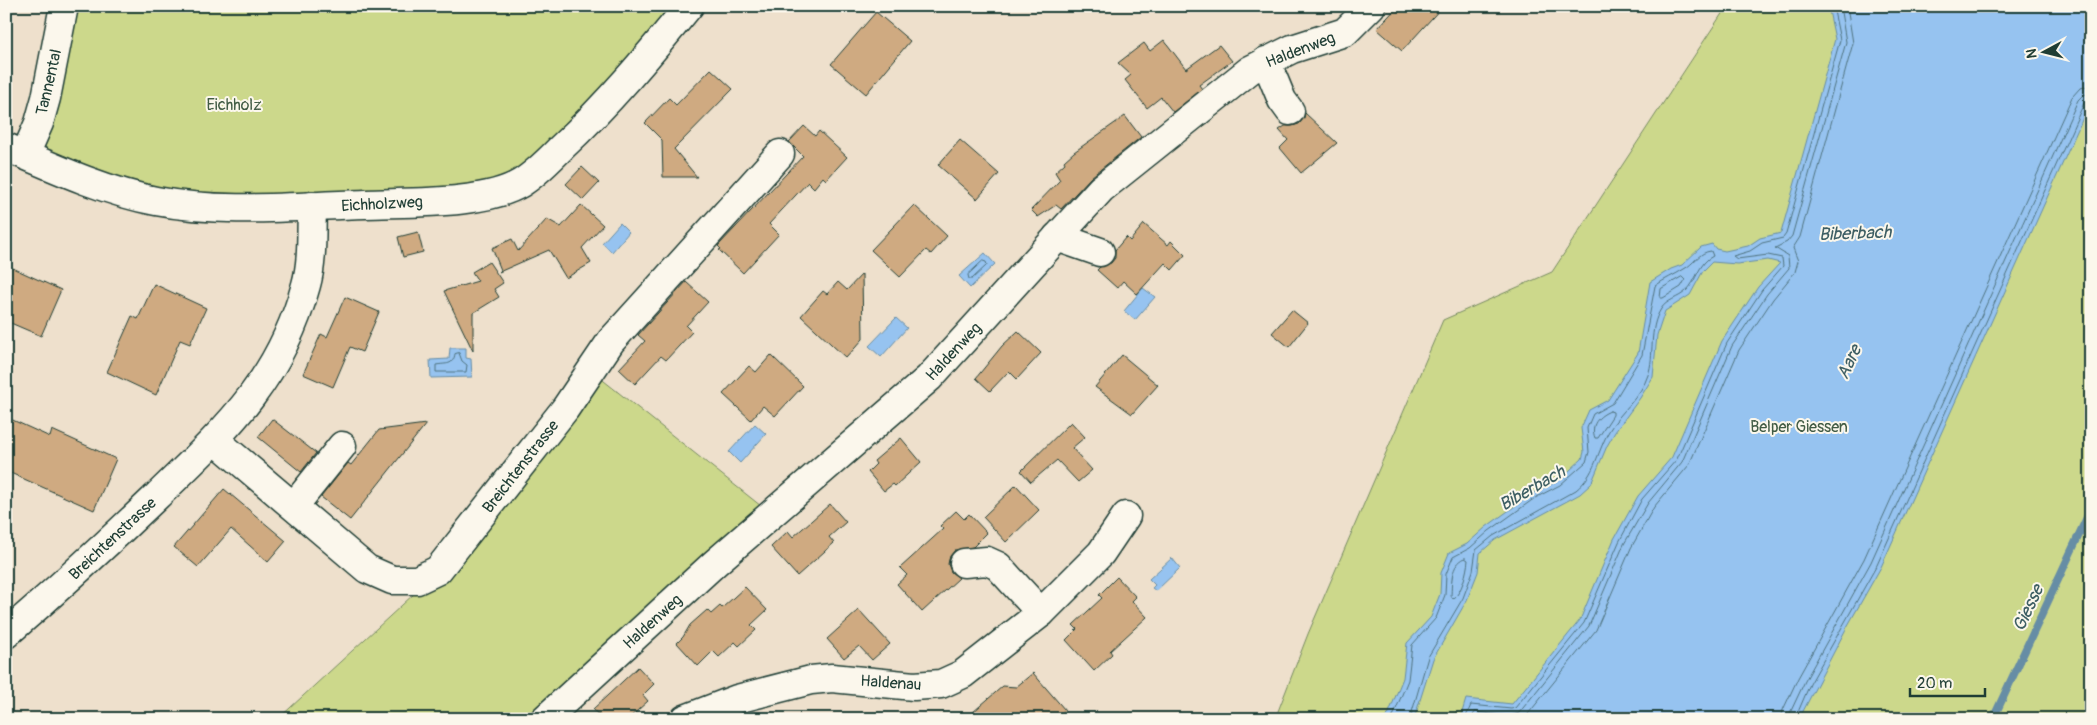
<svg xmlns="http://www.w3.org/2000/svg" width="2097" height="725" viewBox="0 0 2097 725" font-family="Pangolin,sans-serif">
  <rect width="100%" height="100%" fill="#eee0cc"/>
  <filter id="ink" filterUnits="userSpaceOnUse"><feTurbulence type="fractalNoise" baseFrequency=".02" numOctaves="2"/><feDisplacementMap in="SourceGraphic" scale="10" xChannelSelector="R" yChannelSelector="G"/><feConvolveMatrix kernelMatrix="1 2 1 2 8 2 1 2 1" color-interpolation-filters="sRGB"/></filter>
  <g filter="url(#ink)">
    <g fill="#ccd88b" stroke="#768a60">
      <path d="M73 6H687L521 179 474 193 197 203 43 155Z"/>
      <path d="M1727 6H2091V719H1275L1308 634 1443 320 1552 272Z"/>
      <path d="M594 373 761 506 527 719H278L439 571Z"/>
    </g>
    <g fill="#96c3f0" stroke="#668da5">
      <path d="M1828 6H2091V100L1881 567 1847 627 1799 719H1460L1466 699 1512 704 1580 620 1614 539 1638 496 1672 457 1722 341 1758 287 1780 263 1768 260 1737 264 1712 262 1703 271 1690 295 1665 311 1657 335 1653 377 1640 398 1615 432 1607 446 1591 484 1580 494 1495 540 1480 553 1478 572 1467 600 1433 659 1415 716 1414 719H1384L1388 715 1403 678 1407 643 1431 617 1440 594 1441 573 1449 553 1467 544 1486 527 1533 493 1558 481 1582 459 1584 452 1581 428 1589 410 1608 400 1638 353 1650 282 1671 269 1682 265 1701 247 1712 244 1716 249 1725 251 1748 246 1760 238 1781 233 1835 39Z"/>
      <path d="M620 223 629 232 612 252 602 243Z"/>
      <path d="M985 253 995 264 970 288 959 276Z"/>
      <path d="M1143 288 1155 297 1135 320 1124 311Z"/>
      <path d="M896 318 907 328 881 357 869 346Z"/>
      <path d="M450 348H466V358L471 359 472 377 431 378 430 360 449 359Z"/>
      <path d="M755 424 766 434 740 463 729 452Z"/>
      <path d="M1172 558 1180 568 1156 591 1152 588 1155 585 1149 579Z"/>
    </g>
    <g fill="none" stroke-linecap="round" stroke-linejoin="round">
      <g stroke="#4f737f" stroke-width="1">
        <path d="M983 261 986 262 987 265 972 279H969L968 275Z"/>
        <path d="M1682 277 1685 280 1681 287 1663 298H1660L1661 289Z"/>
        <path d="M459 353 462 361 467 365 466 372H436V365C447 363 453 366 455 354Z"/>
        <path d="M1610 411 1613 412V415L1598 438H1595C1590 425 1598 416 1610 411Z"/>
        <path d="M1465 558 1468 560C1467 571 1462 593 1453 599L1451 596C1452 582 1450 565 1465 558Z"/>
        <path d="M1392 719 1408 680 1412 645 1436 618 1445 595 1446 574 1453 557 1470 548 1489 531 1535 498 1560 485 1586 462 1589 452 1587 428 1593 414 1613 403 1642 355 1655 286C1664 279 1675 275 1684 269 1694 264 1699 252 1711 251L1713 256C1698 263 1697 281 1686 291 1679 298 1666 300 1661 309 1648 329 1655 356 1648 375 1641 397 1620 412 1609 431 1597 452 1595 475 1576 490L1493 536 1476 550 1473 571 1463 598 1428 657 1410 719"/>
        <path d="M1465 719 1471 705 1511 709 1515 708 1584 623 1619 542 1642 499 1677 459 1727 343 1762 290 1783 266 1782 258 1768 255 1737 259 1733 256 1750 251 1762 243 1783 238 1786 234 1840 40 1833 6"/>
        <path d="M1471 719 1475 712 1510 716 1519 713 1589 626 1624 544 1648 503 1682 462 1732 346 1767 294 1789 268 1788 256 1775 248 1787 242 1792 236 1846 42 1840 6"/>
        <path d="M1524 719 1596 630 1631 548 1654 507 1689 465 1739 350 1773 299 1795 272 1798 261 1793 248 1800 237 1853 43 1847 6"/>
        <path d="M1781 719 1783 710 1798 678 1864 559 2072 97 2080 88 2091 86"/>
        <path d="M1789 719 1790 713 1805 681 1871 562 2078 100 2083 95 2091 93"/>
        <path d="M1795 719 1810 684 1877 565 2084 103 2091 100"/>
      </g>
      <path stroke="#668da5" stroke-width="8" d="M1993 719 2091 509"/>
    </g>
    <g fill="#cfaa81" stroke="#1f3d34">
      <path d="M1398 6H1443L1402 51 1377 29Z"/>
      <path d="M876 12 910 41 866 94 831 64Z"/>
      <path d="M1164 40 1186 69 1219 45 1232 61 1199 85 1202 89 1173 112 1161 97 1147 108 1125 80 1131 75 1118 63 1144 43 1150 51Z"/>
      <path d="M711 69 733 89 674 149 697 177H663L662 140 645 123 669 98 676 105Z"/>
      <path d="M1305 113 1337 143 1301 173 1280 148 1288 140 1279 130 1285 126H1292L1299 124 1304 118Z"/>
      <path d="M1125 116 1141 137 1091 177 1061 209 1056 205 1038 217 1031 210 1060 180 1055 172 1065 163 1064 161 1074 152Z"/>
      <path d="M804 126 815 136 819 131 847 157 826 180 823 177 814 188 808 182 769 224 779 234 743 273 719 250 721 249 718 246 803 156 789 142Z"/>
      <path d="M960 140 999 174 977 199 938 165Z"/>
      <path d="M582 167 599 183 583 200 566 184Z"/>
      <path d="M581 205 603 225 582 248 591 263 566 278 549 250 499 272 501 270 492 248 512 239 518 251 547 219 561 227Z"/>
      <path d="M914 205 947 236 931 254 926 250 900 277 871 250Z"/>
      <path d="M1144 224 1168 245 1171 241 1185 255 1172 270 1165 263 1137 294 1123 281 1117 288 1097 270 1100 267 1111 263 1115 258V250L1126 237 1130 241Z"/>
      <path d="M418 232 423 252 403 257 398 237Z"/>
      <path d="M489 262 503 283 494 289 499 297 473 313V351L444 291 478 281 472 272Z"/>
      <path d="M6 265 61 290 41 336 6 321Z"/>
      <path d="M862 274 863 339 846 358 801 316 823 291 827 294 838 282 847 290Z"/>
      <path d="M686 282 708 302 686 326 692 332 666 360 661 356 635 384 619 369 645 341 638 335Z"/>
      <path d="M154 284 206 308 190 344 180 340 156 395 107 372 132 316 138 319Z"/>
      <path d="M345 297 379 312 362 352 350 347 333 387 303 374 321 334 327 337Z"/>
      <path d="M1292 310 1308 323 1289 347 1272 333Z"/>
      <path d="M1018 331 1041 353 1017 379 1009 371 990 391 976 378 1002 346Z"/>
      <path d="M771 355 803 386 775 416 763 406 751 420 723 394 749 366 756 372Z"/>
      <path d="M1122 355 1158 385 1132 414 1095 387Z"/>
      <path d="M6 417 50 437 52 430 116 459 94 510 6 471Z"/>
      <path d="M272 419 316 453 301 472 258 437Z"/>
      <path d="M1071 422 1085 437 1072 448 1092 470 1078 482 1057 460 1031 482 1021 471Z"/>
      <path d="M426 424 350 520 321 497 348 463 351 465 379 430Z"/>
      <path d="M901 438 921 462 895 486 893 484 884 491 868 472 876 464 874 461Z"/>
      <path d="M1016 485 1039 510 1006 542 983 517Z"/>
      <path d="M224 489 286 541 268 562 231 529 198 567 174 547Z"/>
      <path d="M830 504 846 522 829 537 834 543 797 576 771 547 788 531 793 537Z"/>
      <path d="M956 511 964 519 969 514 987 533 973 547 955 550 950 556 948 564 951 572 959 578 922 612 897 584 907 575 900 568 943 529 940 526Z"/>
      <path d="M1117 577 1136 597 1132 601 1147 617 1110 651 1112 654 1094 671 1066 640 1077 629 1073 625 1102 598 1099 595Z"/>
      <path d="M745 587 767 610 751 625 756 630 739 646 735 642 719 657 713 651 698 666 677 643 683 637 690 625 707 610 711 614 720 606 722 608Z"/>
      <path d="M859 610 890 644 872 660 859 646 844 658 827 639Z"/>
      <path d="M638 667 654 684 643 695 648 701 628 719H602L593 709Z"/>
      <path d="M1033 673 1065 710 1055 719H965L1003 686 1016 687Z"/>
    </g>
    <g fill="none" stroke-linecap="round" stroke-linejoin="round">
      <defs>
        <g id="minor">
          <path d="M1266 61 1282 100 1290 111"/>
          <path d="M6 147C52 167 107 192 156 201 224 214 296 206 365 204 408 202 485 205 521 183 537 173 549 160 562 147 608 104 649 55 689 6"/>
          <path d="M25 155 39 123 46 98 64 6"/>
          <path d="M1057 237 1100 252"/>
          <path d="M215 440 367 569 392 580H417L438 570 565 409 611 341 780 154"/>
          <path d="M294 506 342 446"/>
          <path d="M964 563 987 561 998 566 1041 613"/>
          <path d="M6 634C58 589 108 543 157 496 225 430 280 381 306 285 313 260 311 232 312 206"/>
          <path d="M545 719 715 563 929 378 1101 189 1250 70 1292 49 1345 32 1371 6"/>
          <path d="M685 719 737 699 811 680 832 678 914 686 941 684 963 674 1041 613 1101 553 1126 516"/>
        </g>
      </defs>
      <use href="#minor" stroke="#1f3d34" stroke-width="31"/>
      <use href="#minor" stroke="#fbf7ec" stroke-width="28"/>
    </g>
  </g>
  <g text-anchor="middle" stroke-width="4" stroke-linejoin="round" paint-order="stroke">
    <g font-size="16" fill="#1f3d34" stroke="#fbf7ec">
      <text transform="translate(1300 49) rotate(-21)" y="6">Haldenweg</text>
      <text transform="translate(48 82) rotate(-77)" y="6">Tannental</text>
      <text transform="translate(382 203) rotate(-3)" y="6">Eichholzweg</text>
      <text transform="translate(953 351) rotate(-47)" y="6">Haldenweg</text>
      <text transform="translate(520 466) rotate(-52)" y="6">Breichtenstrasse</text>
      <text transform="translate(112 538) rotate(-43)" y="6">Breichtenstrasse</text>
      <text transform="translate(652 621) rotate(-42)" y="6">Haldenweg</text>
      <text transform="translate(891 682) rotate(4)" y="6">Haldenau</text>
    </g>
    <g font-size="16" fill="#425c45" stroke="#fbf7ec">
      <text x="234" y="110">Eichholz</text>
      <text x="1799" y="432">Belper Giessen</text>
    </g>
    <g font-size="18" font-style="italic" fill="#3d5e63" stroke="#fbf7ec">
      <text transform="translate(1855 233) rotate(-2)" y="6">Biberbach</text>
      <text transform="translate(1849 362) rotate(-65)" y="6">Aare</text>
      <text transform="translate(1532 488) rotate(-30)" y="6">Biberbach</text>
      <text transform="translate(2028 608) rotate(-65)" y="6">Giesse</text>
    </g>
  </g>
  <rect width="2097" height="725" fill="none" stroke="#fbf7ec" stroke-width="25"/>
  <rect x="12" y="12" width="2072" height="700" fill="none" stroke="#1f3d34" stroke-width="2" filter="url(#ink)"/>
  <g transform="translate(2044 52) rotate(263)" stroke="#fbf7ec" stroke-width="4" paint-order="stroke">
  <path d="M0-4L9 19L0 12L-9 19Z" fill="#1f3d34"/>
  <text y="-8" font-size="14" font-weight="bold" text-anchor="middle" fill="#1f3d34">N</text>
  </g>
  <path d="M1910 688v8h75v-8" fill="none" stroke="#1f3d34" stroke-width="2.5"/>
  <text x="1917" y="688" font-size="15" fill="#1f3d34" stroke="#fbf7ec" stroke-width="4" paint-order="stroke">20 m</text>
</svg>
